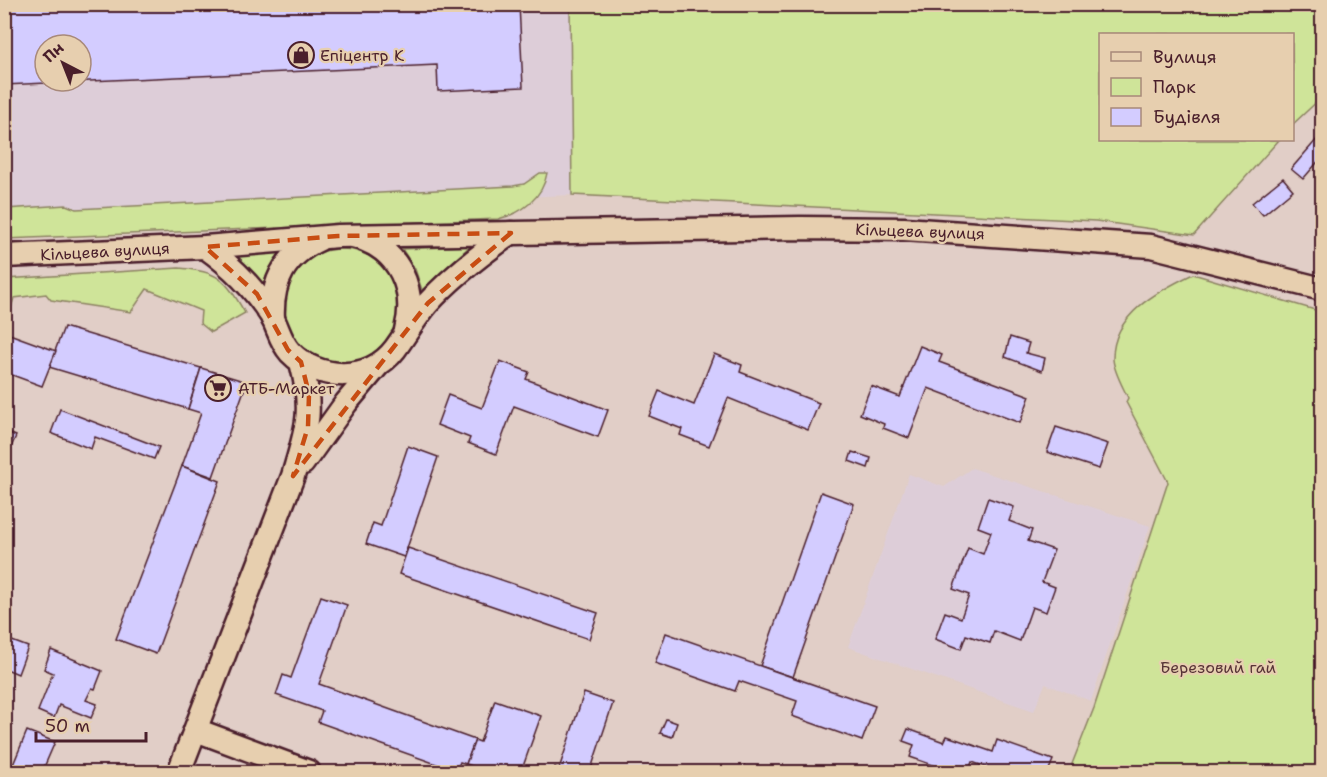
<svg xmlns="http://www.w3.org/2000/svg" width="1327" height="777" viewBox="0 0 1327 777" font-family="'Shantell Sans',sans-serif">
  <rect width="100%" height="100%" fill="#e1cec7"/>
  <filter id="ink" filterUnits="userSpaceOnUse"><feTurbulence type="fractalNoise" baseFrequency=".0167" numOctaves="2"/><feDisplacementMap in="SourceGraphic" scale="12" xChannelSelector="R" yChannelSelector="G"/><feConvolveMatrix kernelMatrix="1 2 1 2 8 2 1 2 1" color-interpolation-filters="sRGB"/></filter>
  <g filter="url(#ink)">
    <g fill="#ddcdd8" fill-rule="evenodd">
      <path d="M4 5H574L572 195 5 216ZM45 45H81V81H45Z"/>
      <path d="M972 468 1150 526 1091 701 1045 684 1034 711 848 647 909 474 944 487Z"/>
    </g>
    <g fill="#cfe499" stroke="#8c8262" stroke-width="1.5">
      <path d="M570 5H1322V97L1293 124 1292 34H1100V140H1279L1194 235 1096 221 572 195Z"/>
      <path d="M540 173H547C543 198 521 214 498 219L5 239V209L66 205 76 209 513 186 524 184Z"/>
      <path d="M470 246 422 290 415 269 402 249Z"/>
      <circle cx="341" cy="306" r="57"/>
      <path d="M283 251 269 270 262 287 236 256Z"/>
      <path d="M179 268C219 272 225 278 245 313L211 332 200 323 201 311 147 289 131 312 51 300 46 294 14 298 10 311 5 309V279Z"/>
      <path d="M1193 274 1322 312V772H1073L1072 764 1094 708 1168 482 1126 402 1128 398C1123 387 1113 370 1113 358 1113 314 1158 291 1193 274Z"/>
    </g>
    <g fill="#d3ccff" stroke="#4a1f2b" stroke-width="1.5" fill-rule="evenodd">
      <path d="M4 4H519L523 87 438 91 437 65 4 85ZM45 45H81V81H45Z"/>
      <path d="M1318 138 1322 142V157L1303 179 1291 169Z"/>
      <path d="M1283 178 1293 190 1263 215 1252 203Z"/>
      <path d="M64 327 201 368 188 409 49 367Z"/>
      <path d="M4 332 56 351 42 386 4 372Z"/>
      <path d="M1010 337 1029 343 1026 353 1045 358 1042 371 1005 357Z"/>
      <path d="M920 346 942 355 939 362 1030 396 1020 423 928 388 909 438 883 428 884 424 860 414 871 386 900 397Z"/>
      <path d="M714 354 742 365 740 372 819 403 808 430 728 398 709 446 680 435 682 429 649 416 659 391 694 405Z"/>
      <path d="M500 361 529 372 526 379 608 410 598 437 514 406 496 454 468 443 470 438 437 425 448 395 482 408Z"/>
      <path d="M201 368 247 382 213 477 182 466 201 413 188 409Z"/>
      <path d="M60 409 159 447 154 459 95 437 91 449 51 433Z"/>
      <path d="M1056 427 1108 444 1099 469 1047 452Z"/>
      <path d="M4 431 16 436 8 454H4Z"/>
      <path d="M408 446 438 457 404 557 366 544 373 523 381 526Z"/>
      <path d="M852 452 871 458 868 468 849 461Z"/>
      <path d="M182 466 220 481 156 654 116 639Z"/>
      <path d="M4 467 10 470 5 483H4Z"/>
      <path d="M821 492 854 504 793 677 760 666Z"/>
      <path d="M988 498 1014 507 1009 521 1032 530 1028 541 1054 550 1042 582 1055 587 1046 612 1032 607 1020 641 994 631 990 643 966 635 961 649 935 639 945 612 961 618 969 595 953 589 968 548 983 554 991 532 978 527Z"/>
      <path d="M408 548 598 613 589 639 399 574Z"/>
      <path d="M321 596 347 605 319 684 475 740 466 764 460 762 456 771 318 722 322 711 276 695 283 675 291 678Z"/>
      <path d="M666 633 875 706 862 741 792 716 797 701 739 681 735 691 655 663Z"/>
      <path d="M4 638 28 647 18 674 4 668Z"/>
      <path d="M51 650 102 671 95 689 92 688 86 700 97 704 91 718 59 705 54 718 38 711 53 673 44 669Z"/>
      <path d="M584 693 613 703 590 772H553L555 767 559 769Z"/>
      <path d="M495 700 541 716 521 772H490L466 764 475 740 480 742Z"/>
      <path d="M666 719 677 723 672 737 660 733Z"/>
      <path d="M908 729 944 742 947 736 993 752 997 740 1053 760 1048 772H1000L972 762 968 772H953L910 757 914 745 903 741Z"/>
      <path d="M27 731 55 742 42 772H10Z"/>
    </g>
    <g fill="none" stroke-linecap="round" stroke-linejoin="round">
      <defs>
        <g id="secondary">
          <path d="M356 237C399 249 417 289 406 330"/>
          <path d="M205 247C232 266 253 287 271 315 278 327 280 341 290 352 318 381 369 383 395 349 406 334 415 318 427 304 452 276 481 254 511 233"/>
          <path d="M4 256 205 247 338 236 800 228 904 229 1151 246 1322 289"/>
          <path d="M273 319C271 281 285 255 320 239"/>
          <path d="M303 463 346 403 378 365"/>
          <path d="M196 730 309 772"/>
          <path d="M179 772 293 476C307 428 314 412 301 362"/>
        </g>
      </defs>
      <use href="#secondary" stroke="#4a1f2b" stroke-width="27"/>
      <use href="#secondary" stroke="#e7cfaf" stroke-width="22"/>
    </g>
  </g>
  <path fill="none" stroke="#c84d12" stroke-width="4.5" stroke-dasharray="12 8" stroke-linejoin="round" d="M511 233 428 303 293 476 308 427 309 394 301 362 288 350 257 294 205 247 338 236Z"/>
  <defs>
    <symbol id="shop-ring" viewBox="-11 -11 22 22"><circle r="9.5" fill="#e7cfaf" stroke="#4a1f2b" stroke-width="1.5"/><path d="M-5-2.5h2.3a2.7 3.5 0 0 1 5.4 0H5L5.5 6h-11ZM-1.5-2.5h3a1.5 2.3 0 0 0-3 0Z" fill="#4a1f2b"/></symbol>
    <symbol id="supermarket-ring" viewBox="-11 -11 22 22"><circle r="9.5" fill="#e7cfaf" stroke="#4a1f2b" stroke-width="1.5"/><path d="M-6-5.5h2.5l.6 2H6L4.5 2H-2.5L-4.4-4H-6ZM-1.5 3.2a1.3 1.3 0 1 0 .1 0ZM3 3.2a1.3 1.3 0 1 0 .1 0Z" fill="#4a1f2b"/></symbol>
  </defs>
  <g fill-rule="evenodd">
    <use href="#shop-ring" x="286" y="40" width="30" height="30"/>
    <use href="#supermarket-ring" x="203" y="373" width="30" height="30"/>
  </g>
  <g text-anchor="middle" stroke-width="4.5" stroke-linejoin="round" paint-order="stroke">
    <g font-size="16" fill="#4a1f2b" stroke="#e7cfaf" text-anchor="start">
      <text x="320" y="61">Епіцентр К</text>
      <text x="238" y="394">АТБ-Маркет</text>
    </g>
    <g font-size="16" fill="#4a1f2b" stroke="#e7cfaf">
      <text transform="translate(920 231) rotate(2)" y="6">Кільцева вулиця</text>
      <text transform="translate(105 251) rotate(-3)" y="6">Кільцева вулиця</text>
    </g>
    <g font-size="16" fill="#573336" stroke="#e7cfaf">
      <text x="1218" y="673">Березовий гай</text>
    </g>
  </g>
  <rect width="1327" height="777" fill="none" stroke="#e7cfaf" stroke-width="24"/>
  <rect x="12" y="12" width="1303" height="753" fill="none" stroke="#4a1f2b" stroke-width="2" filter="url(#ink)"/>
  <rect x="1099" y="33" width="195" height="108" fill="#e7cfaf" stroke="#a8897a" stroke-width="1.5"/>
  <rect x="1111" y="52" width="30" height="9" fill="#e7cfaf" stroke="#a8897a" stroke-width="1.5"/>
  <text x="1153" y="63" font-size="18" fill="#4a1f2b">Вулиця</text>
  <rect x="1111" y="78" width="30" height="18" fill="#cfe499" stroke="#a8897a" stroke-width="1.5"/>
  <text x="1153" y="93" font-size="18" fill="#4a1f2b">Парк</text>
  <rect x="1111" y="108" width="30" height="18" fill="#d3ccff" stroke="#a8897a" stroke-width="1.5"/>
  <text x="1153" y="123" font-size="18" fill="#4a1f2b">Будівля</text>
  <g transform="translate(63 63) rotate(318)"><circle r="28" fill="#e7cfaf" stroke="#a8897a" stroke-width="1.5"/>
  <path d="M0-4.5L10 22L0 15L-10 22Z" fill="#4a1f2b"/>
  <text y="-9" font-size="16" font-weight="bold" text-anchor="middle" fill="#4a1f2b">Пн</text>
  </g>
  <path d="M36 732v9h110v-9" fill="none" stroke="#4a1f2b" stroke-width="3"/>
  <text x="45" y="732" font-size="18" fill="#4a1f2b" stroke="#e7cfaf" stroke-width="4.5" paint-order="stroke">50 m</text>
</svg>
